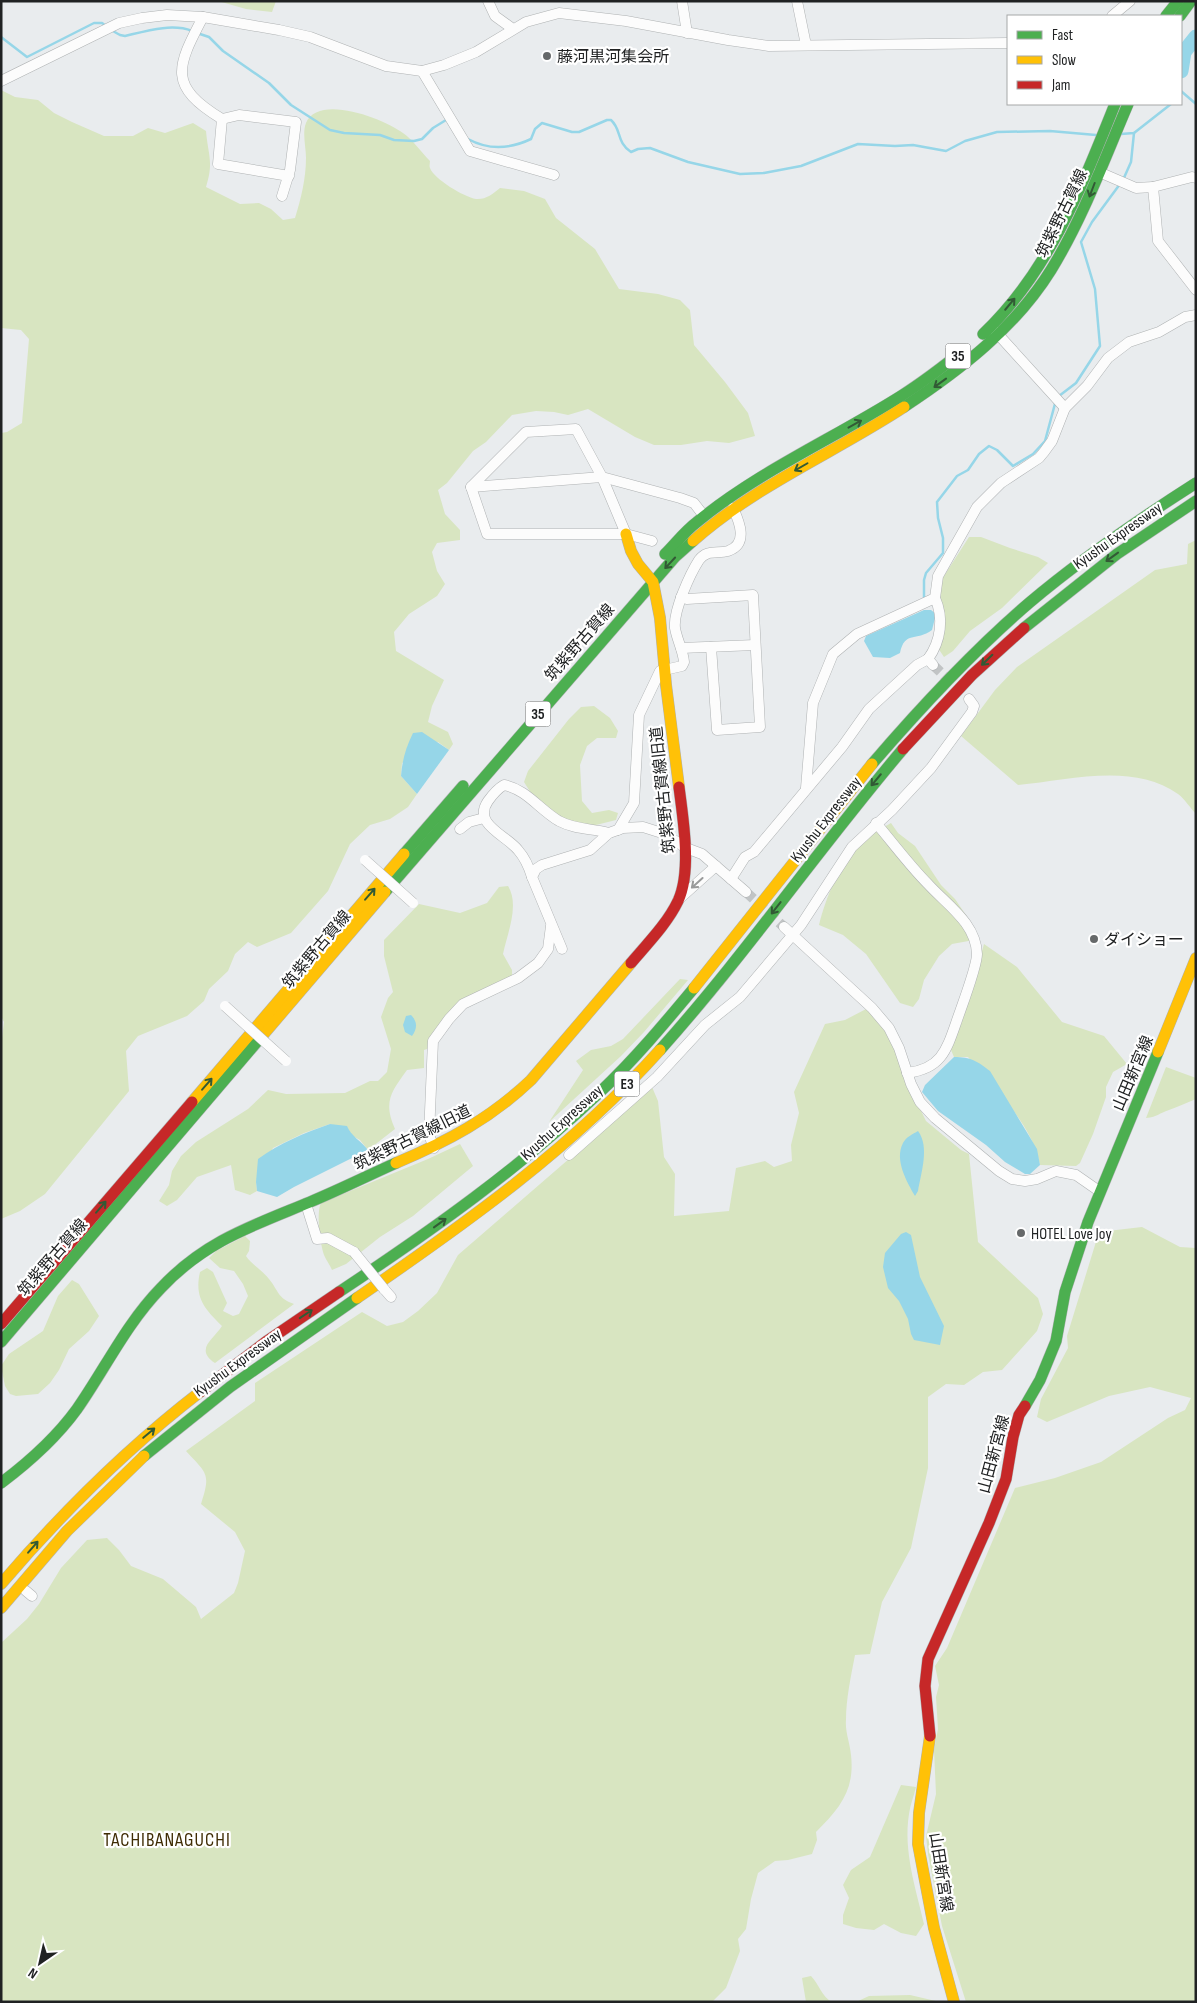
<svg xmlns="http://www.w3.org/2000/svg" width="1197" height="2003" viewBox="0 0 1197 2003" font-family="'Sofia Sans Condensed','Noto Sans JP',sans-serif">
  <rect width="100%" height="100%" fill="#e9ecee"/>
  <g fill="#d8e5c1">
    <path d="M218 1H276L272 12 246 9Z"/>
    <path d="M1 90 15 97 38 100 54 113 72 122 104 136H133L148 128 165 133 193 123 206 131C208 155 214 162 206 187L240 204 259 203 271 209 283 220 295 218C301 199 306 178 306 158 306 147 302 133 306 123 318 93 385 119 403 133 413 140 421 152 430 161 430 163 429 166 430 168 434 179 464 197 476 199 485 200 493 194 500 188L524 191 545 199 556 218 595 249 619 289 658 294 680 300 690 310 694 345 725 382 748 413 755 436 729 443 707 441 681 445H654L635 437 588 409 568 415 554 412 536 411 512 415 486 442 473 451 447 483 438 490 445 514 460 530V540L437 543 432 552 437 571 445 584 437 596 409 614 394 632 396 651 444 680 432 706 428 722 448 732 453 744 449 750 438 742 402 763 401 776 417 794 408 807 390 819 370 825 350 844 328 891 291 933 257 947 248 942 235 954 228 971 209 989 204 1001 187 1016 138 1036 126 1051 129 1091 45 1194 20 1211 1 1219V1045L4 1022 1 1016V433L7 432 22 423 29 339 21 330 1 328Z"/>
    <path d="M969 537H981L1010 548 1038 557 1048 563 1002 608 970 631 953 651 944 657 938 648 937 594 942 579Z"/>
    <path d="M1196 540V814C1190 808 1185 799 1178 794 1134 762 1069 780 1018 785L961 736 995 690 1017 667 1155 570 1187 564 1188 544Z"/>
    <path d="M594 706 610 718 618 731 616 738H597L587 746 580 765 582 801 592 813 609 810 618 813 616 820 592 826 575 823 549 812 534 798 524 782 528 771 569 719 581 707Z"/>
    <path d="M891 823 898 833 915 846 941 885 955 899 972 924 974 940 952 944 939 956 924 980 919 999 913 1007 900 1003 866 954 843 935 819 925C826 897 840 863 860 841 868 834 881 829 891 823Z"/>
    <path d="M508 886C520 905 507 934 503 954L512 970V981L446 1015 436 1046 424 1050V1068L407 1070C391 1092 383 1102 395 1129L368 1150 360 1140 330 1124 304 1133 273 1148 256 1182 257 1191 250 1195 235 1190 231 1165 197 1177 177 1200 167 1206 159 1201 169 1185 172 1171 181 1156 196 1142 248 1109 268 1090 286 1094 345 1093 370 1081H378L387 1072 391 1049 381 1017 388 998 393 992 384 956V940L419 904 460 913 487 903 499 887Z"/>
    <path d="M984 944 1017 967 1062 1022 1104 1036 1127 1064 1113 1072 1106 1087V1097L1093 1134 1080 1163 1076 1166 1040 1165C1032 1123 994 1089 968 1057H954L951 1050 962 1021Z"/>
    <path d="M680 979 688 980 644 1032 621 1056 549 1122 583 1070 576 1061 591 1050 611 1046 623 1039Z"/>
    <path d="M868 1008 894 1043 904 1076 926 1121 961 1150 969 1154 978 1242 1038 1298 1043 1314 1037 1331 1002 1370 983 1372 964 1385 946 1384 928 1397V1468L911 1548 882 1602 870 1654 855 1655C851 1676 846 1699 846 1720 845 1732 850 1743 851 1755 855 1790 840 1808 816 1832L817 1840 812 1854 788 1860 775 1861 758 1873 751 1899 746 1929 738 1939 740 1951 726 1988 712 2002H1V1643L27 1619 39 1604 61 1568 87 1540 107 1538 119 1550 131 1566 163 1579 196 1607 201 1619 234 1593 238 1583 245 1551 235 1532 201 1504C211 1473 207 1474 186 1451L255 1401V1383L362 1312 387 1326 403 1322 418 1311 437 1293 458 1255 652 1087 658 1101 664 1157 675 1174 674 1216 729 1211 736 1168 765 1161 774 1167 792 1161 791 1145 799 1113 794 1092 825 1024 845 1020Z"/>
    <path d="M1166 1067 1196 1078V1099C1187 1103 1179 1106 1169 1110 1159 1113 1158 1117 1146 1118Z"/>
    <path d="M460 1144 473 1166 413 1216 380 1237 346 1264 332 1270C330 1265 326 1260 324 1255 320 1243 316 1213 321 1203L428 1159Z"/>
    <path d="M1142 1227 1180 1247 1196 1248V2002H966L942 1926 928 1854 926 1836 936 1794 934 1750 938 1729 936 1697 939 1685 935 1666 947 1648 1015 1488 1055 1478 1101 1462 1168 1418 1185 1410 1191 1398 1150 1387 1109 1396 1047 1422 1037 1417 1041 1399 1068 1348 1067 1336 1099 1232Z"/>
    <path d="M245 1236 250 1241 249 1251 246 1256C252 1265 262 1270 269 1279 279 1291 277 1298 294 1304L215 1363C194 1349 214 1339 222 1326 205 1309 194 1298 200 1272L207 1268 213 1272 227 1303 223 1311 233 1316 239 1314 248 1296 243 1284 234 1271 220 1268 209 1258 216 1251Z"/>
    <path d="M72 1280 79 1284 99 1316 89 1331 69 1349 59 1370 50 1383 38 1394 16 1396 10 1394 5 1386 1 1366 9 1354 43 1331 58 1296Z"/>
    <path d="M901 1785 916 1787C914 1796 910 1805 909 1814 903 1851 916 1889 924 1924L916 1936 901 1933 884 1924 874 1930 856 1928 843 1924V1915L849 1898 843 1885 851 1870 870 1857Z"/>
    <path d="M811 1976C819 1984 822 1997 832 2002H806L802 1978Z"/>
    <path d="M910 1995 940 2002H856L869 1996Z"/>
  </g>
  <g fill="#96d6e8">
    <path d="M924 610H931L936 614 932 630C916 642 905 630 900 653L890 658 873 657 864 641 866 636Z"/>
    <path d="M422 732 449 750 417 794 401 776C402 761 406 747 413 733Z"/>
    <path d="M411 1015C417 1021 418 1028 412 1036L405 1032 403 1025 406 1016Z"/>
    <path d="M954 1057C971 1057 977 1061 990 1071L1037 1149 1040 1165 1030 1174H1025L1005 1162 986 1145 938 1111 922 1092 925 1085Z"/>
    <path d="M330 1124 347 1126C351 1136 361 1141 368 1150L294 1187 277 1197 257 1191 256 1182 258 1159C280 1143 304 1133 330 1124Z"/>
    <path d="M918 1131C930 1147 921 1173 918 1191L915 1196C907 1182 894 1160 903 1143 906 1137 913 1134 918 1131Z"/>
    <path d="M906 1232 911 1235 920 1277 944 1326 940 1345 914 1340 911 1334 908 1319 899 1301 888 1288 883 1267 885 1253 901 1234Z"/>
  </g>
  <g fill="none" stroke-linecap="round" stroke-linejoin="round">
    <g stroke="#96d6e8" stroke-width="2.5">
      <path d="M111 30 120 35 125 36C146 31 172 23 192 31"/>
      <path d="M197 33 209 37 223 51 269 83 291 105 330 130 344 133 380 135 394 140 414 141 422 139 433 128 446 120 448 121"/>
      <path d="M1 37 27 57 94 23H102L106 26"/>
      <path d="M1181 91 1196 104"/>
      <path d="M1121 134 1134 133 1171 104"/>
      <path d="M468 139C488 150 510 149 531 139L535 129 542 123 572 132H579L607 120H611C622 130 616 142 631 152L638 149 650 148 688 162 740 174 764 173 801 166 858 144 895 146 913 145 946 151 965 141 997 132 1050 131 1096 135"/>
      <path d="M1123 180 1131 162 1134 133"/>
      <path d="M1059 396 1076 383 1100 346 1095 289 1081 242 1092 222 1120 184"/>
      <path d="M924 601V580L926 573 943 553V538L938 518 937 502 957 476 968 470 979 454 989 446 997 450 1013 466 1033 454 1045 441 1056 400"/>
    </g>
    <path stroke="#96d6e8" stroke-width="15" d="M1181 71 1184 52 1196 37"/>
    <g stroke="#c1c4c5" stroke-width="10" stroke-dasharray="10 5" stroke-linecap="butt">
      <path d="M933 665 951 682"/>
      <path d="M746 892 784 927"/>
    </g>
    <defs>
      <g id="street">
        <path d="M488 1 495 16 513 29"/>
        <path d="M682 1 687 33"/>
        <path d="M797 1 806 45"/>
        <path d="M1112 16 1130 1"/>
        <path d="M203 17C176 68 168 86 222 119L239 115 296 122 290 170 282 196"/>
        <path d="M422 71 470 151 554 175"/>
        <path d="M1 81 119 23 142 18 167 15 203 17 279 30 310 37 386 66 422 71 444 65 476 52 526 22 559 13 626 21 728 40 769 46 1008 43"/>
        <path d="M222 119 218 164 289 176"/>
        <path d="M1099 172 1136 188 1153 187"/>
        <path d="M1196 178 1192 177 1153 187 1158 241 1196 290"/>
        <path d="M995 331 1065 408"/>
        <path d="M471 487 602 477 680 498 694 503 704 516"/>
        <path d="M626 534 602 477 576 429 526 432 471 487 487 534H626L652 541"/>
        <path d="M681 597 687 599 753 595 760 727 717 730 711 647"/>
        <path d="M681 648 755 645"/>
        <path d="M928 659C941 641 944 618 935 598"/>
        <path d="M806 788 813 703 833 654 857 634 935 598 938 576 977 507 1001 483 1039 458 1044 452 1052 441 1065 408 1087 386 1108 358 1129 342 1159 332 1185 317 1196 315"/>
        <path d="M876 823C893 843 910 866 928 884 947 905 976 923 977 954 977 967 961 1008 956 1023 946 1052 940 1069 907 1073"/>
        <path d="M460 829 469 822 484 818"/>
        <path d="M618 830 634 803 639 715 660 671 682 666 684 662C683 650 677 640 675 628 673 611 690 574 699 560 707 549 717 554 728 551 749 544 739 521 733 508"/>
        <path d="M532 877C529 867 525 858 518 850 506 835 472 824 488 801 493 794 497 789 504 785 526 789 540 810 559 821 576 830 591 828 609 833"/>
        <path d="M731 879 745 857 754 852 842 747 869 709 917 665 928 659 933 665"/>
        <path d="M678 900 716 866"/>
        <path d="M784 927 872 1008 889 1028 899 1048 911 1084 920 1102 935 1118 999 1171 1012 1179 1025 1181 1037 1179 1056 1171 1076 1175 1099 1191"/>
        <path d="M562 949 532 877 536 869 542 865 590 850 609 833 623 828 643 827 665 834 686 848 702 854 746 892"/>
        <path d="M434 1148 429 1135 433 1041 449 1019 463 1004 518 978 538 963 548 949 551 926"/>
        <path d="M569 1155 657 1077 705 1025 740 997 801 925 852 847 892 810 931 768 972 712 974 706 969 699"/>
        <path d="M306 1204 317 1239 328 1238 354 1252"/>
        <path d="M384 1289 391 1297"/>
        <path d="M26 1591 32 1596"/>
      </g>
      <g id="fast">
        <path d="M1166 16 1178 1"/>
        <path d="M1180 16 1191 1"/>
        <path d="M983 334C1049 272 1082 186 1115 104"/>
        <path d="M904 407C960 370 1015 328 1051 270 1083 218 1104 160 1128 104"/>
        <path d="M665 554C676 543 685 531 697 522 759 471 833 439 901 396 923 382 944 366 965 349"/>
        <path d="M1024 628 1117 554 1196 501"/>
        <path d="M872 764C921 707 972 652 1029 603 1081 559 1138 520 1196 483"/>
        <path d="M404 854 463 786"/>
        <path d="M385 892 675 557 693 541"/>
        <path d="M660 1050C746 954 819 848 903 749"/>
        <path d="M339 1292C431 1231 520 1168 600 1092 634 1060 664 1024 694 988"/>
        <path d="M1 1342 262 1036"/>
        <path d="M1025 1406 1040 1380 1056 1341 1065 1292 1088 1222 1158 1052"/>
        <path d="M144 1456 230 1387 357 1298"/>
        <path d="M1 1483C29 1462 56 1438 77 1409 105 1369 126 1324 161 1288 205 1241 252 1226 310 1202 339 1190 367 1176 396 1163"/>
      </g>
      <g id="slow">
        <path d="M626 534 631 551 638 564 653 582 660 618 666 685 679 787"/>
        <path d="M693 541C756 485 834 453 904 407"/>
        <path d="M694 988 872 764"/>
        <path d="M262 1036 385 892"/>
        <path d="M1158 1052 1196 958"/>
        <path d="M192 1102 404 854"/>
        <path d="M396 1163C448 1141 490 1119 531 1080L631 963"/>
        <path d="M357 1298C465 1224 572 1148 660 1050"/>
        <path d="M1 1584C61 1514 126 1449 200 1392"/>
        <path d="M1 1608 67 1531 144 1456"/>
        <path d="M930 1736 919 1813 918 1844 934 1928 954 2002"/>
      </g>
      <g id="jam">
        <path d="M903 749 972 675 1024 628"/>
        <path d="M631 963C647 944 667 924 678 901 692 871 683 819 679 787"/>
        <path d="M1 1324 192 1102"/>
        <path d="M200 1392 267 1341 339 1292"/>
        <path d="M930 1736 925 1686 928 1659 989 1523 1006 1479 1013 1437 1019 1415 1025 1406"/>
      </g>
    </defs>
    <use href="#street" stroke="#afb2b3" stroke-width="11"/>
    <use href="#fast" stroke="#afb2b3" stroke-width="12"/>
    <use href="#slow" stroke="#afb2b3" stroke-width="12"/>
    <use href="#jam" stroke="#afb2b3" stroke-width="12"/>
    <use href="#street" stroke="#fcfcfc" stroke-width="10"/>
    <use href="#fast" stroke="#4caf50" stroke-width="11"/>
    <use href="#slow" stroke="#ffc107" stroke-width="11"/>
    <use href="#jam" stroke="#c62828" stroke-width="11"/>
    <defs>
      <g id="street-bridge">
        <path d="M365 860 413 903"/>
        <path d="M225 1006 286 1061"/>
        <path d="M354 1252 384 1289"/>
      </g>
    </defs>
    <use href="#street-bridge" stroke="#afb2b3" stroke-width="11" stroke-linecap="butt"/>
    <use href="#street-bridge" stroke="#fcfcfc" stroke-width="10"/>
  </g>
  <defs><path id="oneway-shaft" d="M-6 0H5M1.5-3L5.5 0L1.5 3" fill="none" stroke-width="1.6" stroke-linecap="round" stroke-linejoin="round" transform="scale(1.25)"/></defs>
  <g stroke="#325a35">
    <use href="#oneway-shaft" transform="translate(1092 190) rotate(111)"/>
    <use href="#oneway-shaft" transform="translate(1010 304) rotate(-50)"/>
    <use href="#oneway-shaft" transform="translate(940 383) rotate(144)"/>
    <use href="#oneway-shaft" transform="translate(855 424) rotate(-29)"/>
    <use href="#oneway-shaft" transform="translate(801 467) rotate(150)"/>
    <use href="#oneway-shaft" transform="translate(1112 557) rotate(144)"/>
    <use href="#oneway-shaft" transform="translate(670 563) rotate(133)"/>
    <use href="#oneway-shaft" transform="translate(987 660) rotate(136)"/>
    <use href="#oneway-shaft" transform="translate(876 780) rotate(130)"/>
    <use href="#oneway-shaft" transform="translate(370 894) rotate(-49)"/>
    <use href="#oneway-shaft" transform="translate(776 908) rotate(128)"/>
    <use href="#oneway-shaft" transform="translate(207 1084) rotate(-49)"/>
    <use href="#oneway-shaft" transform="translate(101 1207) rotate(-49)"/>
    <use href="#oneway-shaft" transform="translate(440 1223) rotate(-36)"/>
    <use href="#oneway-shaft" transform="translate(306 1314) rotate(-34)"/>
    <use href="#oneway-shaft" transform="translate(149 1433) rotate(-40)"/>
    <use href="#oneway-shaft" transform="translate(33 1547) rotate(-49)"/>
  </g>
  <use stroke="#999a9a" href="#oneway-shaft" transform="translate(697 883) rotate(138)"/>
  <g fill="#66696a" stroke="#fff" stroke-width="2">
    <circle cx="547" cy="56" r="5"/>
    <circle cx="1094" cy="939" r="5"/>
    <circle cx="1021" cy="1233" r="5"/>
  </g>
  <g text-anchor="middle" stroke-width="4.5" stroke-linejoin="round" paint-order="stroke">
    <g fill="#fff" stroke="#636465" stroke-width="1">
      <rect x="945.5" y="343.5" width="25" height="25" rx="4"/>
      <rect x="525.5" y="701.5" width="25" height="25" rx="4"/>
      <rect x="614.5" y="1071.5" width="25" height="25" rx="4"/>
    </g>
    <g font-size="15" font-weight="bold" fill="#202223">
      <text x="958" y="361">35</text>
      <text x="538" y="719">35</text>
      <text x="627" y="1089">E3</text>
    </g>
    <g font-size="16" fill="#202223" stroke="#fff" text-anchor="start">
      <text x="557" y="62">藤河黒河集会所</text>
      <text x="1104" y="945">ダイショー</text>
      <text x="1031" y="1239">HOTEL Love Joy</text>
    </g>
    <g font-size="16" fill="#202223" stroke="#fff">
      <text transform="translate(1061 213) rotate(-64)" y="6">筑紫野古賀線</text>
      <text transform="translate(1117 535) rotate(-35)" y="6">Kyushu Expressway</text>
      <text transform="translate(579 642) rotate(-49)" y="6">筑紫野古賀線</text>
      <text transform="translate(662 790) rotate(-96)" y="6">筑紫野古賀線旧道</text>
      <text transform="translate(825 819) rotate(-52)" y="6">Kyushu Expressway</text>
      <text transform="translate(316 949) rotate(-50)" y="6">筑紫野古賀線</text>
      <text transform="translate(1132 1073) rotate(-67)" y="6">山田新宮線</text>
      <text transform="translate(561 1122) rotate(-42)" y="6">Kyushu Expressway</text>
      <text transform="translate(412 1137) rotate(-26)" y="6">筑紫野古賀線旧道</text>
      <text transform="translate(52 1257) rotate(-49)" y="6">筑紫野古賀線</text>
      <text transform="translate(237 1362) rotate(-36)" y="6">Kyushu Expressway</text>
      <text transform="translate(993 1454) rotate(-75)" y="6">山田新宮線</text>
      <text transform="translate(942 1872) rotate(81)" y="6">山田新宮線</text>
    </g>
    <g font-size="19" letter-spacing="1" fill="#3e2b03" stroke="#fff">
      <text x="167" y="1846">TACHIBANAGUCHI</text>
    </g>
  </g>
  <rect width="1197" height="2003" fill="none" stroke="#202223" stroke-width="5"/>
  <rect x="1007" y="15" width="175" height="90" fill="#ffffff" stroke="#a6a7a7"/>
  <rect x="1017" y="31" width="25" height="8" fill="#4caf50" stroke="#a6a7a7"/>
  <text x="1052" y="40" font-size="15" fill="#202223">Fast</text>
  <rect x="1017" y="56" width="25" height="8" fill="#ffc107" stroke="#a6a7a7"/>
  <text x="1052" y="65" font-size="15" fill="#202223">Slow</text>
  <rect x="1017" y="81" width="25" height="8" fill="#c62828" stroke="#a6a7a7"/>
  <text x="1052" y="90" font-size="15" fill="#202223">Jam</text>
  <g transform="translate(40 1963) rotate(214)" stroke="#ffffff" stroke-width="4" paint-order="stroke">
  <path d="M0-4L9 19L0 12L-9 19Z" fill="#202223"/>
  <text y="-8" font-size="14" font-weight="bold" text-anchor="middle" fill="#202223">N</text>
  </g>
</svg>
